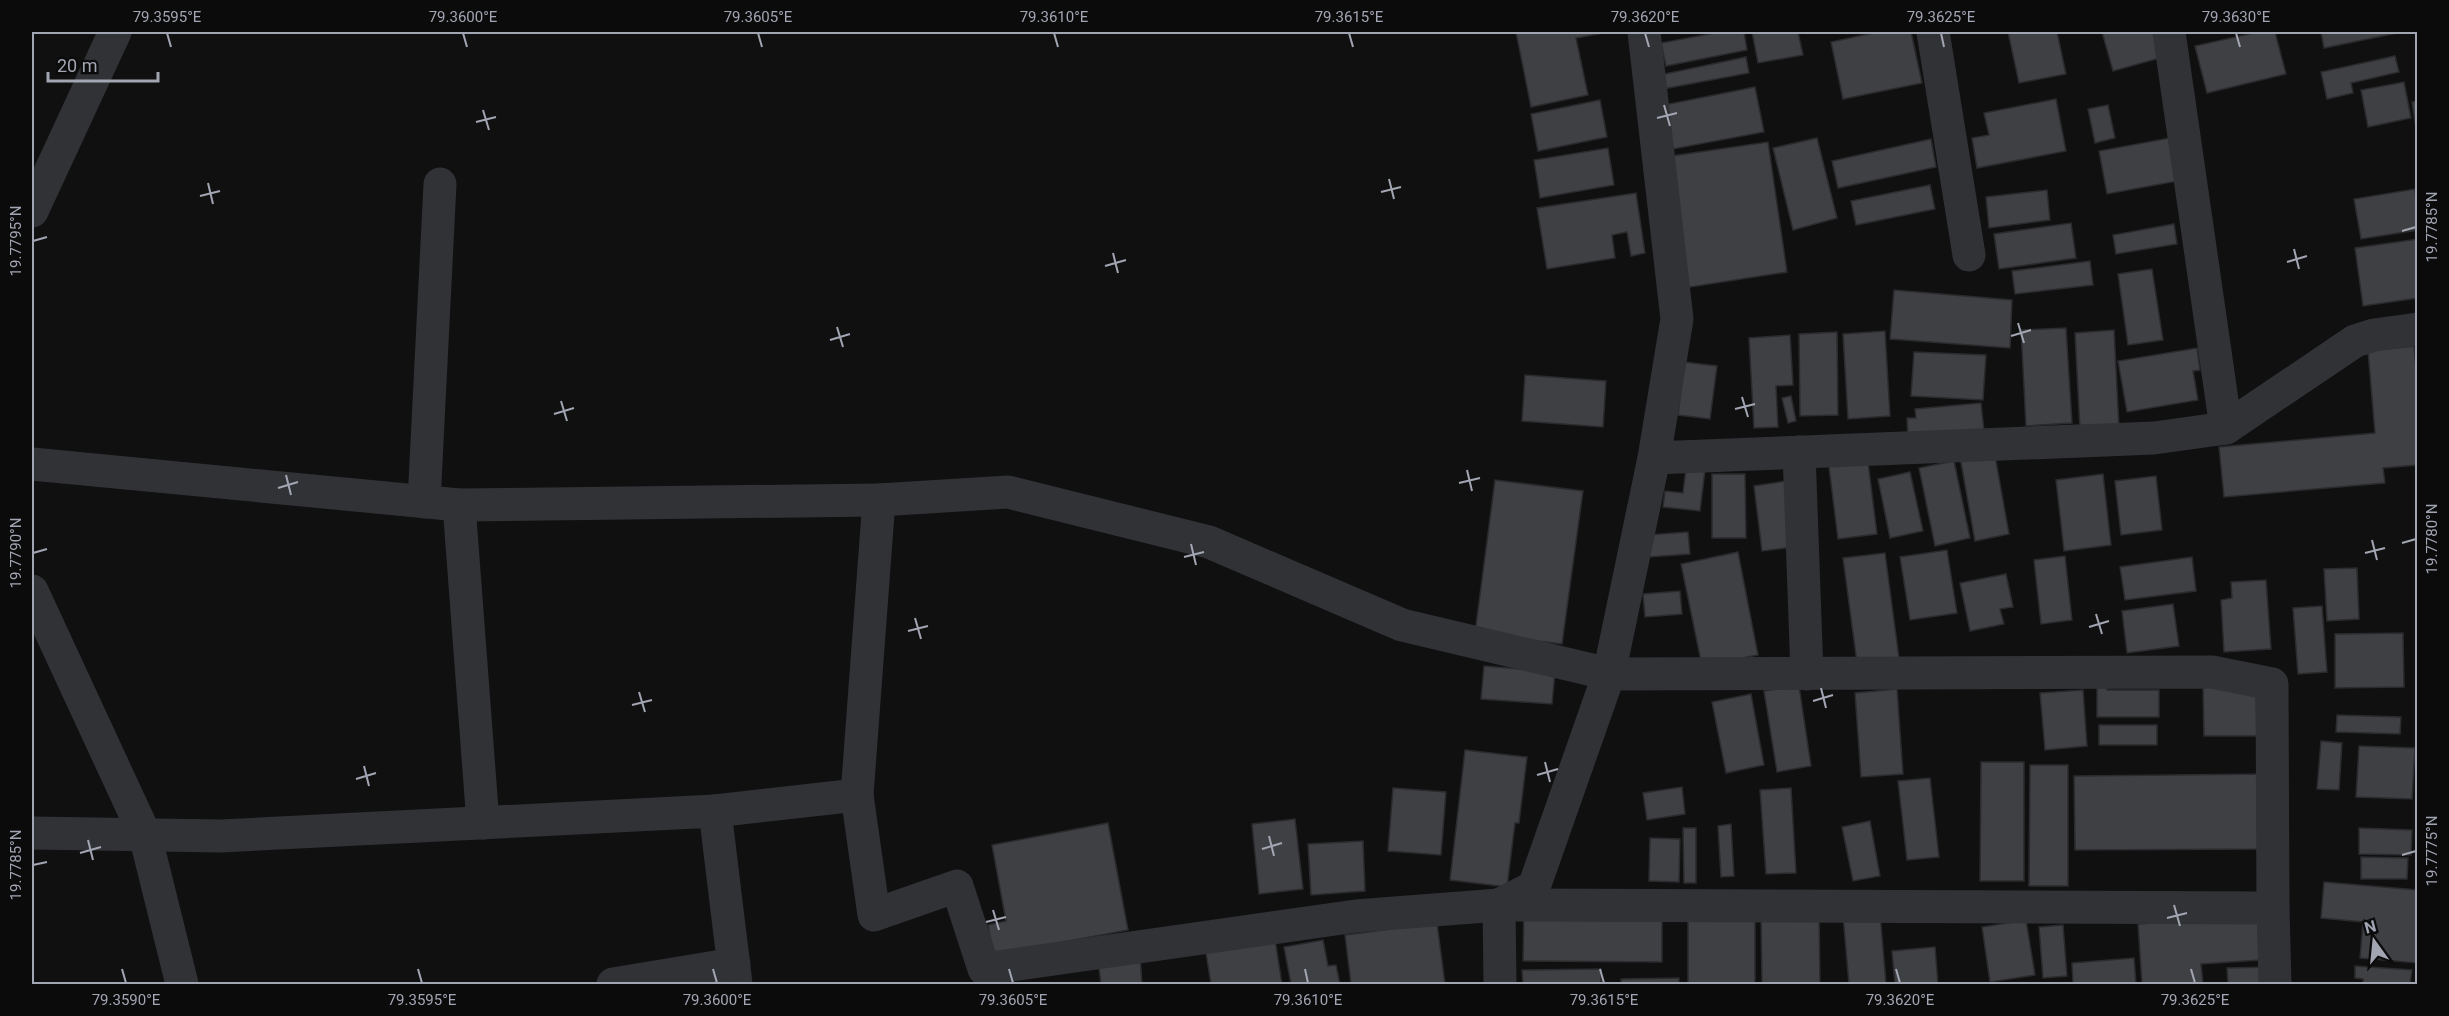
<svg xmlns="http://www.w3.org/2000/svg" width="2449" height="1016" viewBox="0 0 2449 1016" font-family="Roboto,sans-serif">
  <rect width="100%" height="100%" fill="#101011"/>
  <g fill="#3f4044" stroke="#2b2a2d" stroke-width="1.5">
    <path d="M1516 32H1609L1576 38 1588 95 1531 107Z"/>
    <path d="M1720 32H1744L1747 50 1666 66 1661 43Z"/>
    <path d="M1752 32H1798L1803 55 1758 63Z"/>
    <path d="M1878 32H1911L1922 83 1843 99 1831 42Z"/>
    <path d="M2008 32H2057L2066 74 2019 83Z"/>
    <path d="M2102 32H2160L2167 56 2113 71Z"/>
    <path d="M2258 32H2275L2286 74 2207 93 2195 46Z"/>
    <path d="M2321 32H2402L2324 48Z"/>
    <path d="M2395 56 2399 72 2351 83 2353 93 2327 99 2321 72Z"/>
    <path d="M1746 57 1749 73 1657 90 1655 76Z"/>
    <path d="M2404 82 2411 118 2368 127 2361 90Z"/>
    <path d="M1755 87 1764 132 1673 149 1664 105Z"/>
    <path d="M2056 99 2066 151 1977 168 1972 138 1989 135 1984 113Z"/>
    <path d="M1600 100 1607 137 1538 151 1531 114Z"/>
    <path d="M2418 101V135H2417L2412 102Z"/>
    <path d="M2108 105 2115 138 2095 143 2088 109Z"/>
    <path d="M2175 137 2183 180 2107 194 2099 151Z"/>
    <path d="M1817 138 1837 218 1793 230 1773 148Z"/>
    <path d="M1931 139 1936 167 1838 188 1832 161Z"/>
    <path d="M1768 142 1787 272 1684 288 1665 157Z"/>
    <path d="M1608 148 1614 185 1540 198 1534 160Z"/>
    <path d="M1930 185 1935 209 1856 225 1851 201Z"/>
    <path d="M2415 189 2418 230 2361 239 2354 199Z"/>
    <path d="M2047 190 2050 220 1989 228 1986 197Z"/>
    <path d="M1636 193 1645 253 1631 256 1627 232 1612 235 1615 258 1547 269 1537 208Z"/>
    <path d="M2071 223 2076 258 1999 269 1994 234Z"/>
    <path d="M2174 224 2177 244 2116 254 2113 235Z"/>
    <path d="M2418 239V298L2363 306 2355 248Z"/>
    <path d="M2090 261 2093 285 2015 294 2012 271Z"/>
    <path d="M2152 269 2163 340 2128 345 2118 274Z"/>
    <path d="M1894 290 2012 300 2010 348 1890 339Z"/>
    <path d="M2066 328 2072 423 2026 426 2021 330Z"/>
    <path d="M2114 330 2119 428 2080 430 2075 333Z"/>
    <path d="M1885 331 1890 416 1848 419 1843 334Z"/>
    <path d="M1837 332 1838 415 1800 416 1799 334Z"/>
    <path d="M1790 335 1793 385 1776 386 1778 427 1754 428 1749 338Z"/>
    <path d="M2414 346 2418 390V465L2383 468 2385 483 2224 497 2219 447 2375 433 2368 351Z"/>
    <path d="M2197 348 2200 370 2193 371 2198 400 2127 412 2118 361Z"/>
    <path d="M1914 352 1986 355 1983 400 1911 396Z"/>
    <path d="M1684 362 1717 366 1710 419 1678 415Z"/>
    <path d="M1525 375 1606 381 1603 427 1522 421Z"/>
    <path d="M1791 396 1796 421 1788 423 1782 398Z"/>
    <path d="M1981 403 1984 431 1908 438 1907 418H1916L1915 409Z"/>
    <path d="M1994 450 2009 534 1975 541 1960 457Z"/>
    <path d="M1867 454 1877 534 1838 539 1828 459Z"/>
    <path d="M1954 461 1970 538 1935 546 1919 468Z"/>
    <path d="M1686 468 1705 470 1700 511 1663 507 1665 491 1683 493Z"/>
    <path d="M1910 472 1923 531 1890 538 1878 479Z"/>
    <path d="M1712 474H1745L1746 538H1712Z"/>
    <path d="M2103 474 2111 545 2064 551 2056 480Z"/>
    <path d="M2156 476 2162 530 2121 535 2115 481Z"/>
    <path d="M1495 480 1583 491 1562 644 1475 633Z"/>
    <path d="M1792 480 1800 546 1762 551 1754 486Z"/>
    <path d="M1688 532 1690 554 1649 557 1648 535Z"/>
    <path d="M1947 550 1957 613 1910 620 1900 557Z"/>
    <path d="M1738 552 1758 655 1702 666 1681 564Z"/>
    <path d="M1885 553 1899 658 1857 663 1843 558Z"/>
    <path d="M2065 556 2072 620 2041 624 2034 560Z"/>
    <path d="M2192 557 2196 591 2125 600 2120 567Z"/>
    <path d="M2357 568 2359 619 2327 621 2324 569Z"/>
    <path d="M2006 574 2013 607 2000 609 2004 624 1970 631 1960 583Z"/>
    <path d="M2266 580 2271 649 2224 652 2221 600 2232 598 2231 582Z"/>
    <path d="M1680 591 1682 614 1645 617 1643 594Z"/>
    <path d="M2173 604 2179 646 2127 653 2122 611Z"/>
    <path d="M2322 606 2327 672 2298 674 2293 608Z"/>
    <path d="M2403 633 2404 687 2335 688V634Z"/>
    <path d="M1484 666 1555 672 1552 704 1481 699Z"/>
    <path d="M2097 681H2107V690H2159V717H2097Z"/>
    <path d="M1799 686 1811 766 1777 772 1764 691Z"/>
    <path d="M2203 687H2256L2257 736H2204Z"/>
    <path d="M1897 689 1903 774 1861 777 1855 693Z"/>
    <path d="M2083 690 2087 746 2045 750 2040 693Z"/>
    <path d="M1751 694 1764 765 1726 773 1712 702Z"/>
    <path d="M2337 715 2401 717 2400 734 2336 732Z"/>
    <rect x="2099" y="725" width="58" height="20"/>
    <path d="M2321 741 2342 743 2339 790 2317 789Z"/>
    <path d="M2359 746 2415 748 2412 799 2356 797Z"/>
    <path d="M1465 750 1527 757 1519 823H1515L1507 887 1450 880Z"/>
    <path d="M1981 762H2024V881H1980Z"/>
    <path d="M2030 765H2068V886H2029Z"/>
    <path d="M2265 774 2266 849 2075 850 2074 776Z"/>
    <path d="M1930 778 1939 857 1907 860 1898 781Z"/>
    <path d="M1682 787 1685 814 1647 820 1643 793Z"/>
    <path d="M1393 788 1446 792 1441 855 1388 851Z"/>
    <path d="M1791 788 1796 873 1766 874 1760 790Z"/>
    <path d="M1295 819 1303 889 1259 894 1252 824Z"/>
    <path d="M1870 821 1880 876 1853 881 1842 827Z"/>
    <path d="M1108 823 1128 930 993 955 988 925 1006 921 992 845Z"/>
    <path d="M1731 824 1734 876 1721 877 1718 826Z"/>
    <path d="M1683 828H1696V883H1684Z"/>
    <path d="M2359 828 2412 830 2411 855 2359 854Z"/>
    <path d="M1650 838 1680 839 1679 882 1649 881Z"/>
    <path d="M1363 841 1365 891 1311 895 1308 844Z"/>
    <path d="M2361 857 2408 858 2407 879H2361Z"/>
    <path d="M2324 882 2418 890V963L2360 958 2363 922 2321 918Z"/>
    <path d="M1524 907 1662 909V962L1523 961Z"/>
    <path d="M1761 913H1819L1820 984H1762Z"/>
    <path d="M1880 913 1886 984H1849L1843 916Z"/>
    <path d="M2258 916 2260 960 2201 964 2203 984H2142L2138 924Z"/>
    <path d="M2026 920 2035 975 1990 982 1982 927Z"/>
    <rect x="1688" y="921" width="67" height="63"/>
    <path d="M1437 923 1445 984H1351L1345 935Z"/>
    <path d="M2063 925 2067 976 2043 978 2039 927Z"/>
    <path d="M1274 933 1282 984H1211L1206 953Z"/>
    <path d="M1323 940 1328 966 1336 965 1340 984H1291L1284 947Z"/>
    <path d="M1935 947 1938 984H1895L1892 951Z"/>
    <path d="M1140 955 1142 984H1101L1098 960Z"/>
    <path d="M2134 958 2136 984H2073L2072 963Z"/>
    <path d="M2355 966 2412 970 2410 984H2363V979L2355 978Z"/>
    <path d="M2269 967 2270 984H2228L2227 968Z"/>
    <path d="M1601 969V984H1523L1522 970Z"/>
    <path d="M1679 978V984H1621V979Z"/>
  </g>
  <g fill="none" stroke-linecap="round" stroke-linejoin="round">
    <g stroke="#313236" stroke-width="33">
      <path d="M1644 32 1677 319 1654 458 2154 438 2226 428 2355 341 2374 335 2418 329"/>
      <path d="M1933 32 1969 255"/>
      <path d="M2169 32 2226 428"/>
      <path d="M1799 452 1807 674"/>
      <path d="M32 464 459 505 879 500 857 795 715 811"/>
      <path d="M424 502 440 184"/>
      <path d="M459 505 483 823"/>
      <path d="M32 591 145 835 182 984"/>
      <path d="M857 795 874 915 957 886 984 969 1356 916 1499 905 2273 908 2272 684 2212 672 1609 674 1402 625 1209 542 1008 492 879 500"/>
      <path d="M32 833 221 836 715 811 736 984"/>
      <path d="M2273 908 2275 984"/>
      <path d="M613 984 734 964"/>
      <path d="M1500 984 1499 905 1534 887 1609 674 1654 458"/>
    </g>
    <path stroke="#313236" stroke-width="33" d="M32 211 115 32"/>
  </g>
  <path fill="none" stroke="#a2a5b2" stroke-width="2" d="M167 33 171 47M463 33 467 47M758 33 762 47M1054 33 1058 47M1349 33 1353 47M1645 33 1649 47M1941 33 1944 47M2236 33 2240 47M1664 105 1670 126M483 110 489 130M1657 118 1677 113M476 122 496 117M1389 179 1394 199M208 183 213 204M1381 192 1401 187M200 196 220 191M2402 231 2416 227M33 241 47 237M2294 249 2299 269M1113 253 1118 273M2287 262 2307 256M1105 266 1126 260M2018 323 2024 343M837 327 843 347M2011 336 2031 330M830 340 850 334M1742 397 1748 417M561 401 567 421M1735 409 1755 404M554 414 574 408M1467 470 1472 491M286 475 291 495M1459 483 1480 478M278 488 298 482M2372 540 2377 560M2402 543 2416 539M1191 544 1196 565M33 553 47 549M2365 553 2385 548M1184 557 1204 552M2096 614 2102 634M915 618 921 639M2089 627 2109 621M908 631 928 626M1821 688 1826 708M639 692 645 712M1813 701 1833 695M632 705 652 700M1545 762 1550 782M364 766 369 786M1537 775 1558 769M356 779 376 773M1269 836 1274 856M88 840 93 860M1262 849 1282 843M80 853 101 847M2402 855 2416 851M33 865 47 862M2174 905 2180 926M993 910 999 930M2167 918 2187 913M986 922 1006 917M122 969 126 983M418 969 422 983M713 969 717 983M1009 969 1013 983M1305 969 1308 983M1600 969 1604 983M1896 969 1900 983M2191 969 2195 983"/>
  <rect width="2449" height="1016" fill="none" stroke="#0b0b0c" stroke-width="66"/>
  <g transform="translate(2374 941) rotate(345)" stroke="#0b0b0c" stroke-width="4.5" paint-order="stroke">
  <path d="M0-4.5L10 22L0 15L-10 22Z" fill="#a2a5b2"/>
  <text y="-9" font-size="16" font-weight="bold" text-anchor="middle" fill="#a2a5b2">N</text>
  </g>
  <path d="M48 72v9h110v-9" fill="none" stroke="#a2a5b2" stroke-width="3"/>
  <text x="57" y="72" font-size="18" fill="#a2a5b2" stroke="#0b0b0c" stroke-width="4.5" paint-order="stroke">20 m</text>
  <rect x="33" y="33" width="2383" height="950" fill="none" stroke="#a2a5b2" stroke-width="2"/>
  <g font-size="15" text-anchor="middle" fill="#a2a5b2">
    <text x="167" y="22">79.3595°E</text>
    <text x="463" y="22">79.3600°E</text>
    <text x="758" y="22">79.3605°E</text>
    <text x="1054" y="22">79.3610°E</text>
    <text x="1349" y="22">79.3615°E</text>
    <text x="1645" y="22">79.3620°E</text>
    <text x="1941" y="22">79.3625°E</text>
    <text x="2236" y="22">79.3630°E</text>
    <text transform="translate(2432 227) rotate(-90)" y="5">19.7785°N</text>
    <text transform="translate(16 241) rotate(-90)" y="5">19.7795°N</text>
    <text transform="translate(2432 539) rotate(-90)" y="5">19.7780°N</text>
    <text transform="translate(16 553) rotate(-90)" y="5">19.7790°N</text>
    <text transform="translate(2432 851) rotate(-90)" y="5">19.7775°N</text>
    <text transform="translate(16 865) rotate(-90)" y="5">19.7785°N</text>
    <text x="126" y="1005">79.3590°E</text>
    <text x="422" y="1005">79.3595°E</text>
    <text x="717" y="1005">79.3600°E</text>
    <text x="1013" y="1005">79.3605°E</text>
    <text x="1308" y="1005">79.3610°E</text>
    <text x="1604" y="1005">79.3615°E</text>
    <text x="1900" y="1005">79.3620°E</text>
    <text x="2195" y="1005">79.3625°E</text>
  </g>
</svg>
